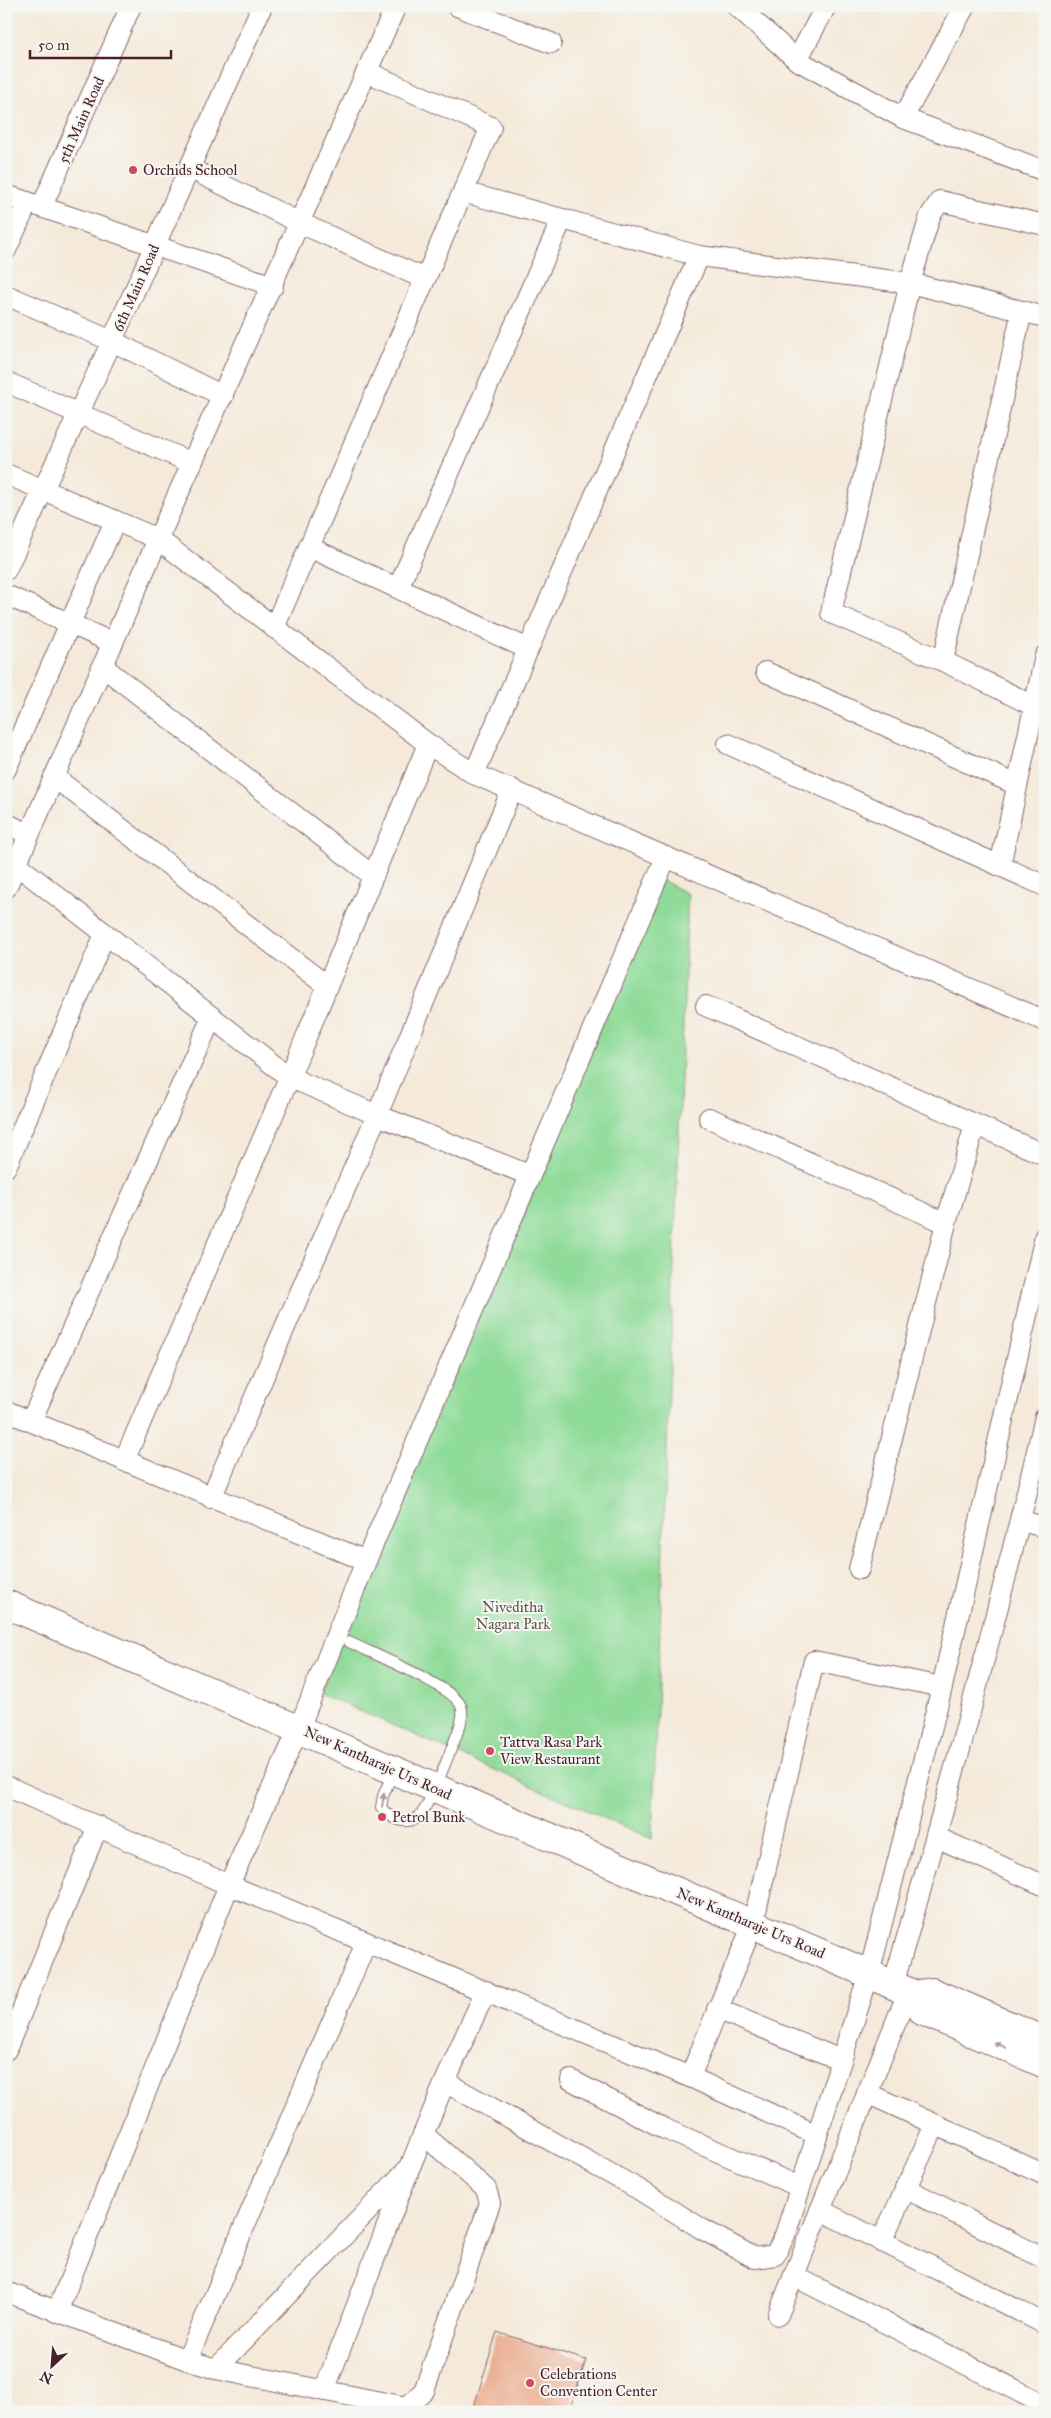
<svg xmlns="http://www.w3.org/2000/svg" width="1051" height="2418" viewBox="0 0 1051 2418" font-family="'IM FELL Great Primer',serif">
  <rect width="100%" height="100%" fill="#f6f6f2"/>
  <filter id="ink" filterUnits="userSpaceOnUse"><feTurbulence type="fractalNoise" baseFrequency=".02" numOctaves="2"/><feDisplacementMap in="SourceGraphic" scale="10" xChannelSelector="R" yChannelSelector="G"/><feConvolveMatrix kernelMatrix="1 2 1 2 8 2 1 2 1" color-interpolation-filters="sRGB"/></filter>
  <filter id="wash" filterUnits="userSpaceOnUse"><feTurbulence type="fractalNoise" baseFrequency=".0096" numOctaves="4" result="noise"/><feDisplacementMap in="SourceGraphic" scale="20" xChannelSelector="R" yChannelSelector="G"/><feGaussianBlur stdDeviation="1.12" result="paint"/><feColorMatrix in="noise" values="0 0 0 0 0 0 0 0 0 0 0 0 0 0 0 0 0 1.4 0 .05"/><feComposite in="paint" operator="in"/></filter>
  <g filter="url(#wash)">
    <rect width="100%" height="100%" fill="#f5eada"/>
    <path fill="#8fdb99" stroke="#6c7d62" d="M662 880 688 894 652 1839 319 1693Z"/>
    <g id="blocks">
      <path fill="#ebb194" d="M497 2332 586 2360 569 2412H492L474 2406Z"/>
    </g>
  </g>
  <g filter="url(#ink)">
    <use href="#blocks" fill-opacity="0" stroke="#866668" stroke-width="1"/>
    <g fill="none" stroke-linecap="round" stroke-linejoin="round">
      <defs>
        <path id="lane" d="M349 1642C371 1653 451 1686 460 1704 464 1711 462 1718 460 1726 454 1742 429 1809 418 1817 406 1827 388 1817 381 1807L383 1796 393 1772"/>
        <g id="street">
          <path d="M457 6 551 43"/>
          <path d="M737 6 797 60 903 118 1045 171"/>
          <path d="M797 60 826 6"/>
          <path d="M903 118 965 6"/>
          <path d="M189 168 300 223 425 279"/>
          <path d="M463 192 699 256 910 283 1045 317"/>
          <path d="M6 195 273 286"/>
          <path d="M42 206 131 6"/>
          <path d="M6 250 28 202"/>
          <path d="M6 295 112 341 223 396"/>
          <path d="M6 382 192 463"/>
          <path d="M6 474 158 539 428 744 474 774 1045 1021"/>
          <path d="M309 547 528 649"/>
          <path d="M6 570 112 341 262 6"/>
          <path d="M398 588 562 219"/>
          <path d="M6 595 113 643"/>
          <path d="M274 628 491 127 367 72"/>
          <path d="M943 661 1022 311"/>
          <path d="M102 666 373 876"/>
          <path d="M766 672 1017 785"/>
          <path d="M1034 706 943 661 831 613 910 283 930 216 940 201 1045 225"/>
          <path d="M728 744 1045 886"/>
          <path d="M6 769 115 521"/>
          <path d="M474 774 699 256"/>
          <path d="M54 777 327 986"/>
          <path d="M6 823 29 835"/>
          <path d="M17 865 289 1077 377 1115 529 1175"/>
          <path d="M1000 866 1045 656"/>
          <path d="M6 888 158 539 396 6"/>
          <path d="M706 1006 1045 1155"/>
          <path d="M709 1118 946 1223 975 1125"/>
          <path d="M6 1167 105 934"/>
          <path d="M6 1411 366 1561"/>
          <path d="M31 1421 212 1017"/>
          <path d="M124 1461 292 1071 428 744"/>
          <path d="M211 1498 377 1115 512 789"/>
          <path d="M1021 1521 1045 1527"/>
          <path d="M859 1569 946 1223"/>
          <path d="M6 1786 229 1885 690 2077 817 2135"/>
          <path d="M936 1837 1045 1886"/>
          <path d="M893 1985C948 1797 1000 1608 1045 1417"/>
          <path d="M717 2009 841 2060"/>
          <path d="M6 2050 98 1826"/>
          <path d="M690 2077 753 1924 814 1661 942 1687"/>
          <path d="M571 2080 665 2129 800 2187"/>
          <path d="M445 2082 638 2189 702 2229 755 2258 775 2255 785 2235 869 1974 942 1687 1045 1236"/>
          <path d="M867 2093 1045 2175"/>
          <path d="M905 2188 1045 2259"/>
          <path d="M820 2210 1045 2324"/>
          <path d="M881 2242 935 2125"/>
          <path d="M794 2276 1045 2405"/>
          <path d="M6 2292 187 2360 216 2369 406 2407 424 2391 490 2203 486 2189 423 2134"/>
          <path d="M57 2312 229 1885 299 1728 366 1561 666 857"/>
          <path d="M778 2315 908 1992"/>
          <path d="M187 2360 366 1943"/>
          <path d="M216 2369 406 2171"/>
          <path d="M324 2391C376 2257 424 2121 486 1991"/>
        </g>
        <g id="secondary">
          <path d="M6 1604 869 1974 915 1995 932 1992 1045 2041"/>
          <path d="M915 1995 922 2011 1045 2064"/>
        </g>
      </defs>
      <use href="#lane" stroke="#866668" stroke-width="12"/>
      <use href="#street" stroke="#866668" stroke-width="22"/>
      <use href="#secondary" stroke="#866668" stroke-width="30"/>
      <use href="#lane" stroke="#fff" stroke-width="10"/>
      <use href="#street" stroke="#fff" stroke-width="20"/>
      <use href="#secondary" stroke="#fff" stroke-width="28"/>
    </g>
    <defs><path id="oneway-solid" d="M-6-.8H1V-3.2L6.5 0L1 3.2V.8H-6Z" transform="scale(1.25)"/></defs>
    <g fill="#ae9aa0">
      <use href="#oneway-solid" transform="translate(383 1800) rotate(-82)"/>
      <use href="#oneway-solid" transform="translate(1000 2045) rotate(-156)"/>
    </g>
  </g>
  <g fill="#d1495b" stroke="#f6f6f2" stroke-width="2">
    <circle cx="133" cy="170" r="5"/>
    <circle cx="490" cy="1751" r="5"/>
    <circle cx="382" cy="1817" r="5"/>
    <circle cx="530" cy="2383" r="5"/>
  </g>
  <g text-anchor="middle" stroke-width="4" stroke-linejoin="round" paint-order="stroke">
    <g font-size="15" fill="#4a1f2b" stroke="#f6f6f2">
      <text transform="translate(81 120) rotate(-66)" y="5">5th Main Road</text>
      <text transform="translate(136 288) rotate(-66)" y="5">6th Main Road</text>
      <text transform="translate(378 1763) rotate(24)" y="5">New Kantharaje Urs Road</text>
      <text transform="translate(751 1923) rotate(23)" y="5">New Kantharaje Urs Road</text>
    </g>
    <g font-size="15" fill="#4a1f2b" stroke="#f6f6f2" text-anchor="start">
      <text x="143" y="175">Orchids School</text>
      <text x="500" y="1747">Tattva Rasa Park<tspan x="500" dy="17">View Restaurant</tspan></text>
      <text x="392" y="1822">Petrol Bunk</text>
      <text x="540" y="2379">Celebrations<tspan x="540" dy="17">Convention Center</tspan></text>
    </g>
    <g font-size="15" fill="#5f574c" stroke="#f6f6f2">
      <text x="513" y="1612">Niveditha<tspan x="513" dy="17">Nagara Park</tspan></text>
    </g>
  </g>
  <rect width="1051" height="2418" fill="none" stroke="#f6f6f2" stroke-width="25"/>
  <g transform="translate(52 2366) rotate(206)" stroke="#f6f6f2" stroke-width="4" paint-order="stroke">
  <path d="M0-4L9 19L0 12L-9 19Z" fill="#4a1f2b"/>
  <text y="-8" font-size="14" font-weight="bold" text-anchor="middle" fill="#4a1f2b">N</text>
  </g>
  <path d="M30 50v8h141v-8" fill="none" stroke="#4a1f2b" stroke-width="2.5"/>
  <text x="38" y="50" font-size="15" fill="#4a1f2b" stroke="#f6f6f2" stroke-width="4" paint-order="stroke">50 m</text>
</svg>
